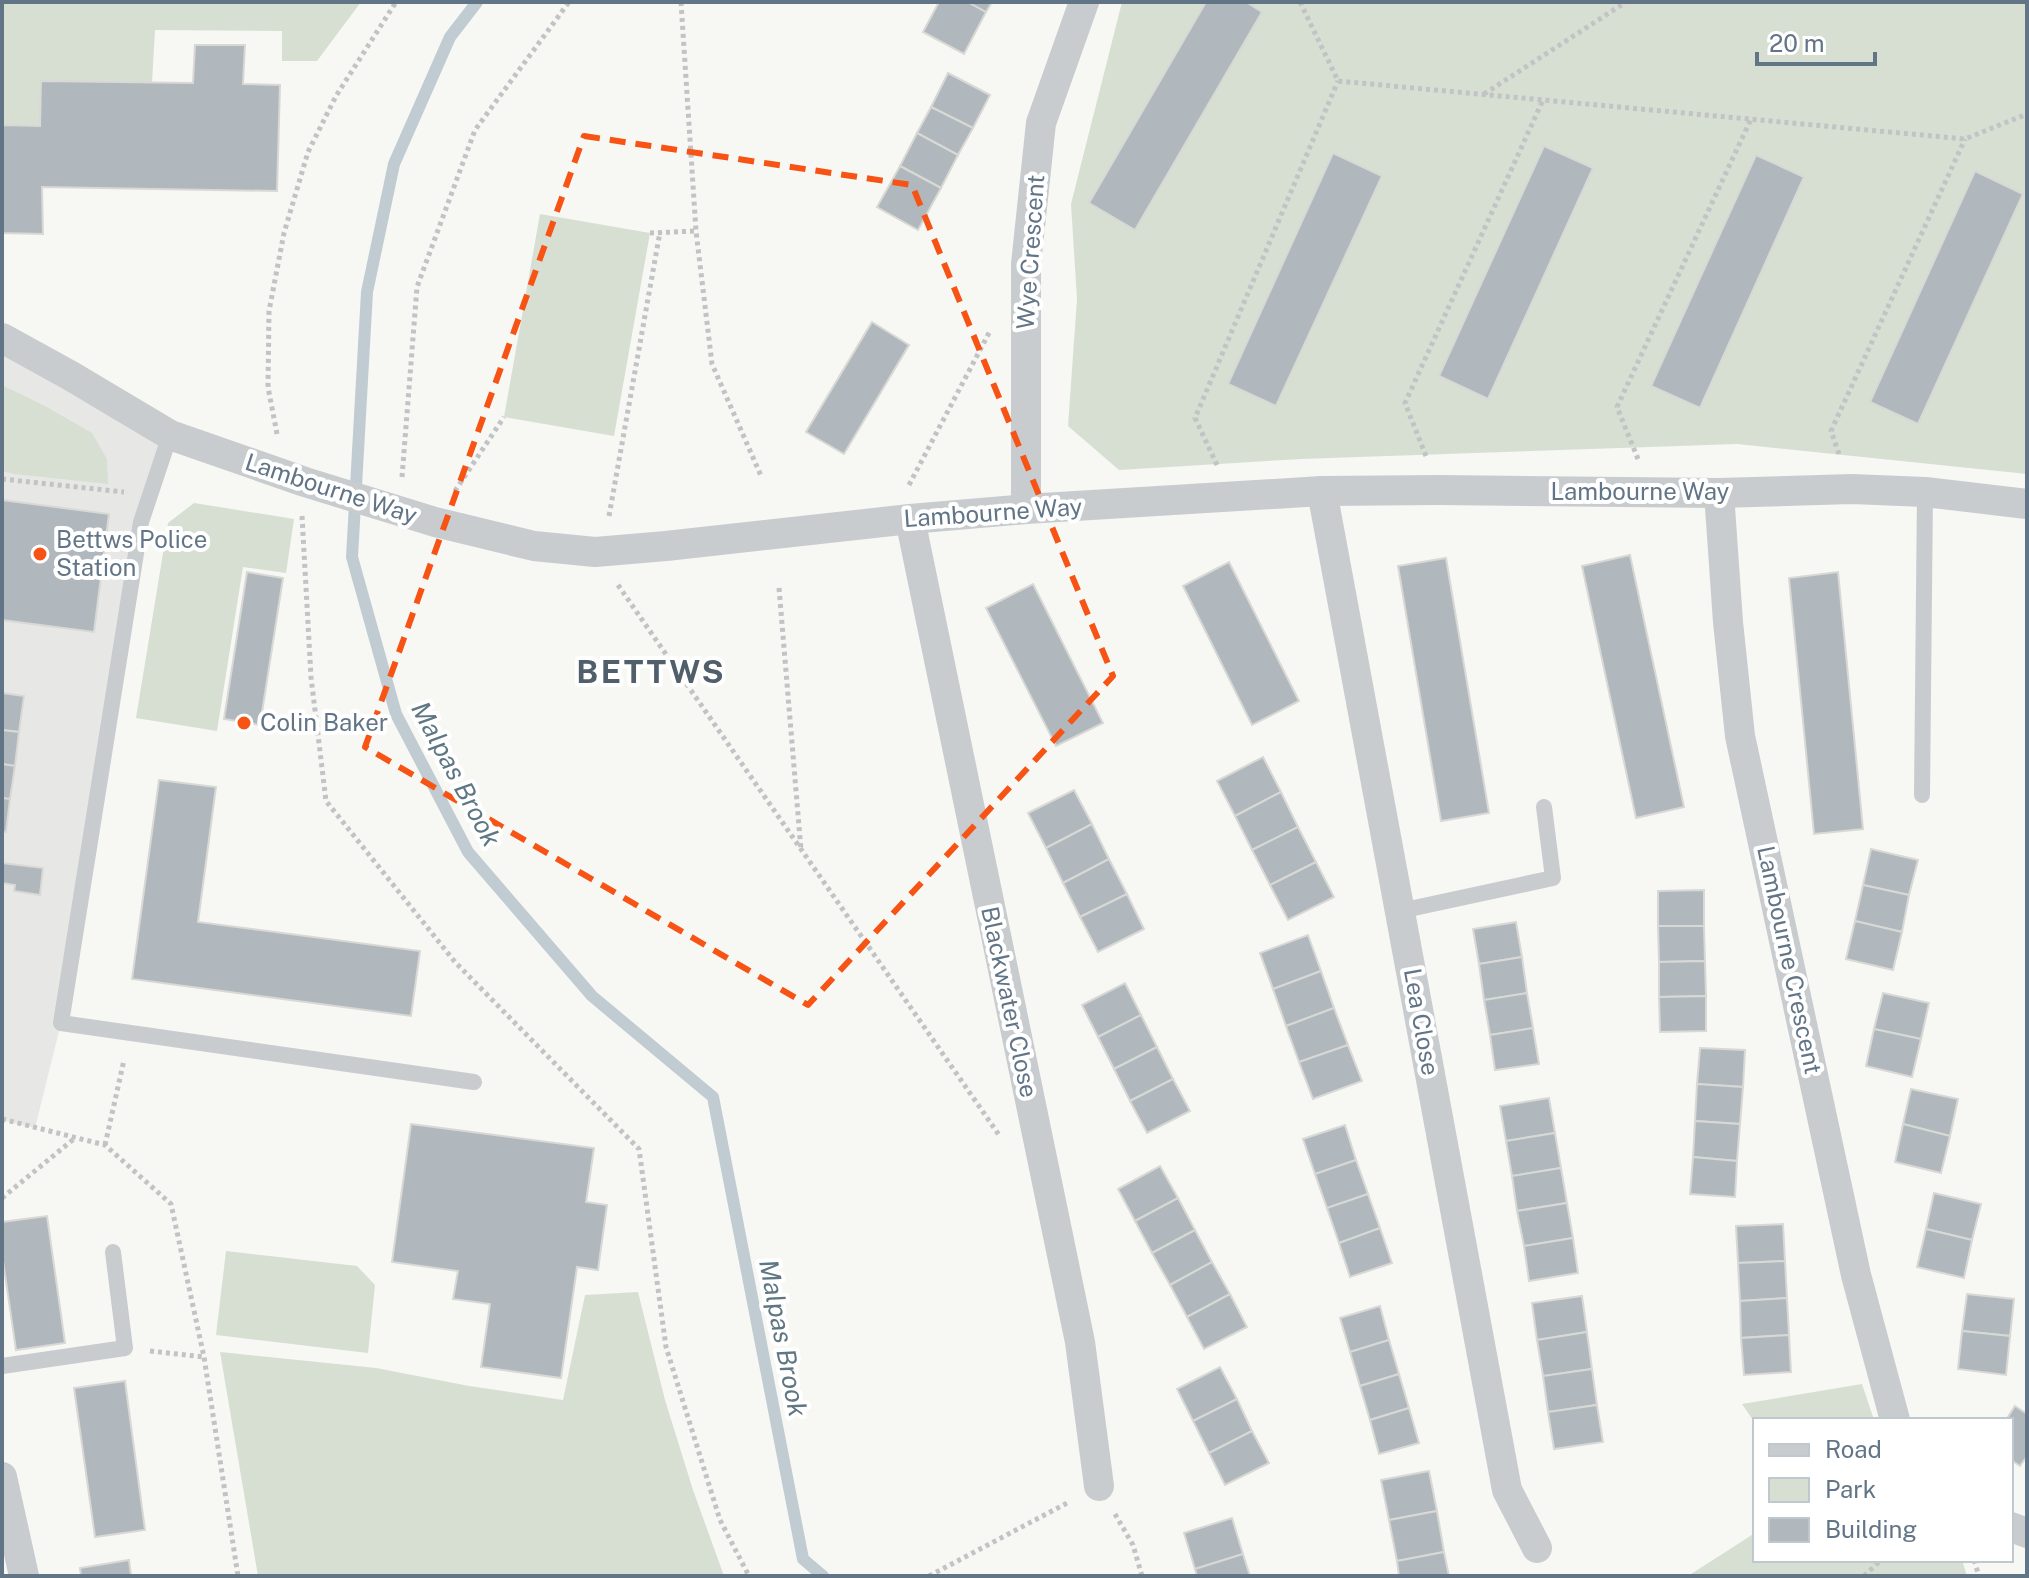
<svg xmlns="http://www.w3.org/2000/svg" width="2029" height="1578" viewBox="0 0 2029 1578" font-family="'Public Sans',sans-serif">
  <rect width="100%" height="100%" fill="#f7f7f3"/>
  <path fill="#e7e8e6" d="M2 338 170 435 141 522 61 1023 35 1128 2 1120Z"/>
  <g fill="#d7dfd3">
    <path d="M2 2H361L317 61H282V31L155 30 152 83 42 81 40 126 2 125Z"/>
    <path d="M1122 2H2027V474L1737 444 1301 459 1119 470 1068 426 1077 299 1071 204Z"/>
    <path d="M540 214 650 233 614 436 504 417Z"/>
    <path d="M2 385 45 406 92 433 107 459 108 484 14 474 2 471Z"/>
    <path d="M194 503 294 519 286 573 243 567 217 731 136 718 168 523Z"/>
    <path d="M226 1251 357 1266 375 1285 368 1353 216 1335Z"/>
    <path d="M638 1292 665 1400 693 1490 724 1576H258L220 1352 376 1368 469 1386 563 1400 585 1295Z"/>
    <path d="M1862 1384 1874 1420H1755V1423L1742 1404Z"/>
    <path d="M1755 1533V1560H1962L1967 1576H1688Z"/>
  </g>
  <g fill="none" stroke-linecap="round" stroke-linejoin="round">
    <path stroke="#c1ccd2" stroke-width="12" d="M477 2 450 37 394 164 367 292 352 557 396 714 468 852 592 996 713 1097 803 1559 823 1576"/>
  </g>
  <g fill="#b0b8bd" stroke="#d8d8d5" stroke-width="2">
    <path d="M939 2H968L986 12 964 54 923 32Z"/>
    <path d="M968 2H992L986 12Z"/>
    <path d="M1206 2H1246L1262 12 1135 230 1089 203Z"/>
    <path d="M195 45H245L243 84 280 85 277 191 42 187 43 234 2 233V125L40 126 41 81 193 83Z"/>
    <path d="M948 73 990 95 973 128 931 107Z"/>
    <path d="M931 107 973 128 958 155 917 133Z"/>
    <path d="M917 133 958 155 941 188 900 166Z"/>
    <path d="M1544 146 1593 168 1488 399 1439 376Z"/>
    <path d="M1333 153 1382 176 1276 406 1228 384Z"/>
    <path d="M1756 155 1804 177 1700 408 1651 386Z"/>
    <path d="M900 166 941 188 918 230 877 207Z"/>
    <path d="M1975 171 2023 194 1918 424 1870 402Z"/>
    <path d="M872 322 909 345 844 454 806 432Z"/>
    <path d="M2 500 109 514 94 632 2 620Z"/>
    <path d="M1630 555 1684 807 1636 818 1582 566Z"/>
    <path d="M1446 558 1489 813 1441 821 1398 566Z"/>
    <path d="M1229 562 1299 701 1252 725 1183 586Z"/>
    <path d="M247 572 283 578 260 725 224 719Z"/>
    <path d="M1838 572 1863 829 1814 834 1789 578Z"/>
    <path d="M1033 584 1103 723 1056 746 986 608Z"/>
    <path d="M2 693 24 696 19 732 2 730Z"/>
    <path d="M2 730 19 732 15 766 2 764Z"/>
    <path d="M1263 757 1281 792 1235 816 1217 781Z"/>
    <path d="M2 764 15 766 10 799 2 798Z"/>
    <path d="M159 780 216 787 198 922 420 951 411 1016 132 979Z"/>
    <path d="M1074 790 1092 824 1046 848 1028 813Z"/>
    <path d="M1281 792 1298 827 1252 850 1235 816Z"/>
    <path d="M2 798 10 799 6 832 2 831Z"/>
    <path d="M1092 824 1109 859 1063 883 1046 848Z"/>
    <path d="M1298 827 1316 862 1270 885 1252 850Z"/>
    <path d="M1871 849 1918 860 1909 895 1863 885Z"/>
    <path d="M1109 859 1127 894 1080 917 1063 883Z"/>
    <path d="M1316 862 1334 897 1288 920 1270 885Z"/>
    <path d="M2 863 43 868 40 895 14 891 15 885 2 883Z"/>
    <path d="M1863 885 1909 895 1902 932 1855 921Z"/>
    <path d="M1704 890V926H1658V891Z"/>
    <path d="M1127 894 1144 929 1098 952 1080 917Z"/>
    <path d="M1855 921 1902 932 1893 970 1846 959Z"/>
    <path d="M1516 922 1522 957 1479 964 1473 929Z"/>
    <path d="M1658 926H1704L1705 961 1659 962Z"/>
    <path d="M1308 935 1321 971 1273 989 1260 953Z"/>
    <path d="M1522 957 1527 993 1484 1000 1479 964Z"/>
    <path d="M1705 961 1706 996 1659 997V962Z"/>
    <path d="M1321 971 1334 1008 1286 1026 1273 989Z"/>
    <path d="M1125 983 1141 1015 1098 1037 1082 1005Z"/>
    <path d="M1527 993 1533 1028 1490 1035 1484 1000Z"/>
    <path d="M1883 993 1929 1003 1921 1039 1874 1029Z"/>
    <path d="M1706 996V1031L1660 1032 1659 997Z"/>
    <path d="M1334 1008 1348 1045 1299 1062 1286 1026Z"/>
    <path d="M1141 1015 1157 1047 1114 1069 1098 1037Z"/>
    <path d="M1533 1028 1539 1064 1495 1070 1490 1035Z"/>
    <path d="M1874 1029 1921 1039 1912 1077 1866 1066Z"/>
    <path d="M1348 1045 1362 1081 1313 1099 1299 1062Z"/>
    <path d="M1157 1047 1173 1079 1130 1101 1114 1069Z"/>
    <path d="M1700 1048 1745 1050 1743 1087 1697 1084Z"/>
    <path d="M1173 1079 1190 1111 1147 1133 1130 1101Z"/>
    <path d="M1697 1084 1743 1087 1740 1124 1695 1121Z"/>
    <path d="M1911 1089 1958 1099 1950 1136 1903 1124Z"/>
    <path d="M1549 1098 1555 1133 1506 1141 1500 1106Z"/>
    <path d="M1695 1121 1740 1124 1737 1161 1693 1157Z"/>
    <path d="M411 1124 594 1148 586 1202 607 1205 598 1270 577 1267 561 1378 481 1367 490 1304 453 1299 458 1271 392 1262Z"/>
    <path d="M1903 1124 1950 1136 1941 1173 1895 1162Z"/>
    <path d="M1345 1125 1356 1160 1315 1174 1303 1139Z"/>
    <path d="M1555 1133 1561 1168 1512 1176 1506 1141Z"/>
    <path d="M1693 1157 1737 1161 1735 1197 1690 1194Z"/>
    <path d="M1356 1160 1368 1194 1327 1208 1315 1174Z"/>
    <path d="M1160 1166 1178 1198 1135 1221 1118 1189Z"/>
    <path d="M1561 1168 1567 1203 1517 1211 1512 1176Z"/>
    <path d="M1934 1193 1981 1204 1972 1240 1926 1229Z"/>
    <path d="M1368 1194 1380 1228 1339 1243 1327 1208Z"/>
    <path d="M1178 1198 1195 1230 1152 1253 1135 1221Z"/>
    <path d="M1567 1203 1573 1238 1524 1246 1517 1211Z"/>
    <path d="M47 1216 65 1343 16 1350 2 1254V1222Z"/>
    <path d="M1783 1224 1785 1261 1738 1263 1736 1226Z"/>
    <path d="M1380 1228 1392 1263 1350 1277 1339 1243Z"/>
    <path d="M1926 1229 1972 1240 1964 1278 1917 1267Z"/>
    <path d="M1195 1230 1212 1262 1170 1285 1152 1253Z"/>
    <path d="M1573 1238 1578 1273 1529 1281 1524 1246Z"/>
    <path d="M1785 1261 1787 1298 1740 1301 1738 1263Z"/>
    <path d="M1212 1262 1230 1294 1187 1317 1170 1285Z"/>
    <path d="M1230 1294 1247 1327 1204 1349 1187 1317Z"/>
    <path d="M1967 1294 2014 1299 2010 1336 1962 1331Z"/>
    <path d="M1582 1296 1587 1332 1537 1340 1532 1303Z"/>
    <path d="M1787 1298 1789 1335 1741 1338 1740 1301Z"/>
    <path d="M1380 1306 1389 1340 1350 1352 1340 1318Z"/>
    <path d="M1962 1331 2010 1336 2006 1375 1958 1369Z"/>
    <path d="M1587 1332 1592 1369 1543 1376 1537 1340Z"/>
    <path d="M1789 1335 1791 1372 1744 1375 1741 1338Z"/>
    <path d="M1389 1340 1399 1374 1360 1386 1350 1352Z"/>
    <path d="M1220 1367 1237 1399 1193 1421 1177 1389Z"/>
    <path d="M1592 1369 1597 1405 1548 1412 1543 1376Z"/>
    <path d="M1399 1374 1409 1408 1370 1420 1360 1386Z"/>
    <path d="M125 1381 145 1530 95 1537 74 1388Z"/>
    <path d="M1237 1399 1252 1431 1209 1453 1193 1421Z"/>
    <path d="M1597 1405 1603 1442 1554 1449 1548 1412Z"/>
    <path d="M2015 1406 2027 1414V1456L2020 1466 2011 1460V1420H2006Z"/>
    <path d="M1409 1408 1419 1443 1379 1454 1370 1420Z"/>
    <path d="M1252 1431 1269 1463 1225 1485 1209 1453Z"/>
    <path d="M1429 1471 1437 1511 1389 1520 1381 1480Z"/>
    <path d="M1437 1511 1444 1552 1397 1561 1389 1520Z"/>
    <path d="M1232 1518 1243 1554 1195 1569 1184 1533Z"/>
    <path d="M1444 1552 1449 1576H1399L1397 1561Z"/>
    <path d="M1243 1554 1250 1576H1197L1195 1569Z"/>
    <path d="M129 1560 131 1576H81L80 1568Z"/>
  </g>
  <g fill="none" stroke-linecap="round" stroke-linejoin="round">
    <g stroke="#c1c3c5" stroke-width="5" stroke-dasharray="4 4" stroke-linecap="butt">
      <path d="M681 2 696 231 712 364 762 478"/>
      <path d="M1300 2 1338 81 1965 139 2027 114"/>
      <path d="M1484 94 1626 2"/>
      <path d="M650 233 696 231"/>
      <path d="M277 434 268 387 269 311 284 233 308 152 336 96 396 2"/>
      <path d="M1839 454 1831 431 1965 139"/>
      <path d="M1426 456 1405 403 1543 100"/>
      <path d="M1638 459 1617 407 1751 119"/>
      <path d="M1217 465 1195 418 1338 81"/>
      <path d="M402 477 417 287 475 130 569 2"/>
      <path d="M2 479 124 492"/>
      <path d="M909 485 990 331"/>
      <path d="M455 491 504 417"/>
      <path d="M302 516 311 677 326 801 455 962 639 1149 666 1347 720 1520 749 1576"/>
      <path d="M609 516 660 232"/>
      <path d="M618 585 999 1135"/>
      <path d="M779 588 801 850"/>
      <path d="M2 1119 105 1145 171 1204 204 1357 238 1576"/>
      <path d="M105 1145 124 1060"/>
      <path d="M2 1198 75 1138"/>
      <path d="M150 1351 204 1357"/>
      <path d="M1115 1514 1133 1545 1142 1576"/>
      <path d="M1974 1560 1979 1576"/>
      <path d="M929 1576 1069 1502"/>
      <path d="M1864 1576 1881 1560"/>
    </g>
    <g stroke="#c8cccf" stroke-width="16">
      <path d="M170 435 141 522 61 1023 474 1082"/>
      <path d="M1922 795 1925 492"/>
      <path d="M1400 911 1553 878 1544 807"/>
      <path d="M2 1366 125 1348 113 1252"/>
    </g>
    <g stroke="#c8cccf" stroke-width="30">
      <path d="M2 338 71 376 170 435 305 482 435 522 534 546 595 552 666 546 910 519 1026 509 1322 491 1439 490 1719 493 1852 489 1925 492 2027 504"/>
      <path d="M1322 491 1507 1490 1537 1548"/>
      <path d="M1719 493 1728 622 1740 736 1856 1275 1895 1420"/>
      <path d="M1026 509V264L1041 123 1084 2"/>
      <path d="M910 519 1080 1342 1099 1486"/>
      <path d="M2 1477 24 1576"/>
      <path d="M2011 1527 2027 1533"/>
    </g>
  </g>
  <path fill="none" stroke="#f65314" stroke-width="6" stroke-dasharray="16 10" stroke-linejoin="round" d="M584 136 912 185 1113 676 808 1005 365 747Z"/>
  <g fill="#f65314" stroke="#fff" stroke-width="3">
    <circle cx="40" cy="554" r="8"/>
    <circle cx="244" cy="723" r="8"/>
  </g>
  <g text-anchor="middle" stroke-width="8" stroke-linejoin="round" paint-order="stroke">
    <g font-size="24" fill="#627587" stroke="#fff">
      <text transform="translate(1031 252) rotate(-86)" y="8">Wye Crescent</text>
      <text transform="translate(331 489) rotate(18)" y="8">Lambourne Way</text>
      <text x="1640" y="500">Lambourne Way</text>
      <text transform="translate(993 513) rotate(-4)" y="8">Lambourne Way</text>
      <text transform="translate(1789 960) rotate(78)" y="8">Lambourne Crescent</text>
      <text transform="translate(1009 1002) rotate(78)" y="8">Blackwater Close</text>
      <text transform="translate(1421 1022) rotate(80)" y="8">Lea Close</text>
    </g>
    <g font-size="24" fill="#627587" stroke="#fff" text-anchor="start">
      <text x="56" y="548">Bettws Police<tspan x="56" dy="28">Station</tspan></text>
      <text x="260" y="731">Colin Baker</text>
    </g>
    <g font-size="26" font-style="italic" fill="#5e7783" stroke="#fff">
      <text transform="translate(456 774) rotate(62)" y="9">Malpas Brook</text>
      <text transform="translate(783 1338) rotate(79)" y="9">Malpas Brook</text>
    </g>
    <g font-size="32" font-weight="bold" letter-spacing="2" fill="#515f6b" stroke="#fff">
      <text x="651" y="683">BETTWS</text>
    </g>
  </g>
  <rect width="2029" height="1578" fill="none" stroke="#627587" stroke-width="8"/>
  <rect x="1753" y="1418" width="260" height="144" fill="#ffffff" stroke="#c0c8cf" stroke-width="2"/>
  <rect x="1769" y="1444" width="40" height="12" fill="#c8cccf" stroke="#c0c8cf" stroke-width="2"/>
  <text x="1825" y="1458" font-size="24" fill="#627587">Road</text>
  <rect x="1769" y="1478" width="40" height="24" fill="#d7dfd3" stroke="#c0c8cf" stroke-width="2"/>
  <text x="1825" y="1498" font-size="24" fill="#627587">Park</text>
  <rect x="1769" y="1518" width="40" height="24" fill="#b0b8bd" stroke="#c0c8cf" stroke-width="2"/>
  <text x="1825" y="1538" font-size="24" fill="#627587">Building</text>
  <path d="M1757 52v12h118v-12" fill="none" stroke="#627587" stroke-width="4"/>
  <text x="1769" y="52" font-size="24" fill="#627587" stroke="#ffffff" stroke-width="6" paint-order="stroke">20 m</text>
</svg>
